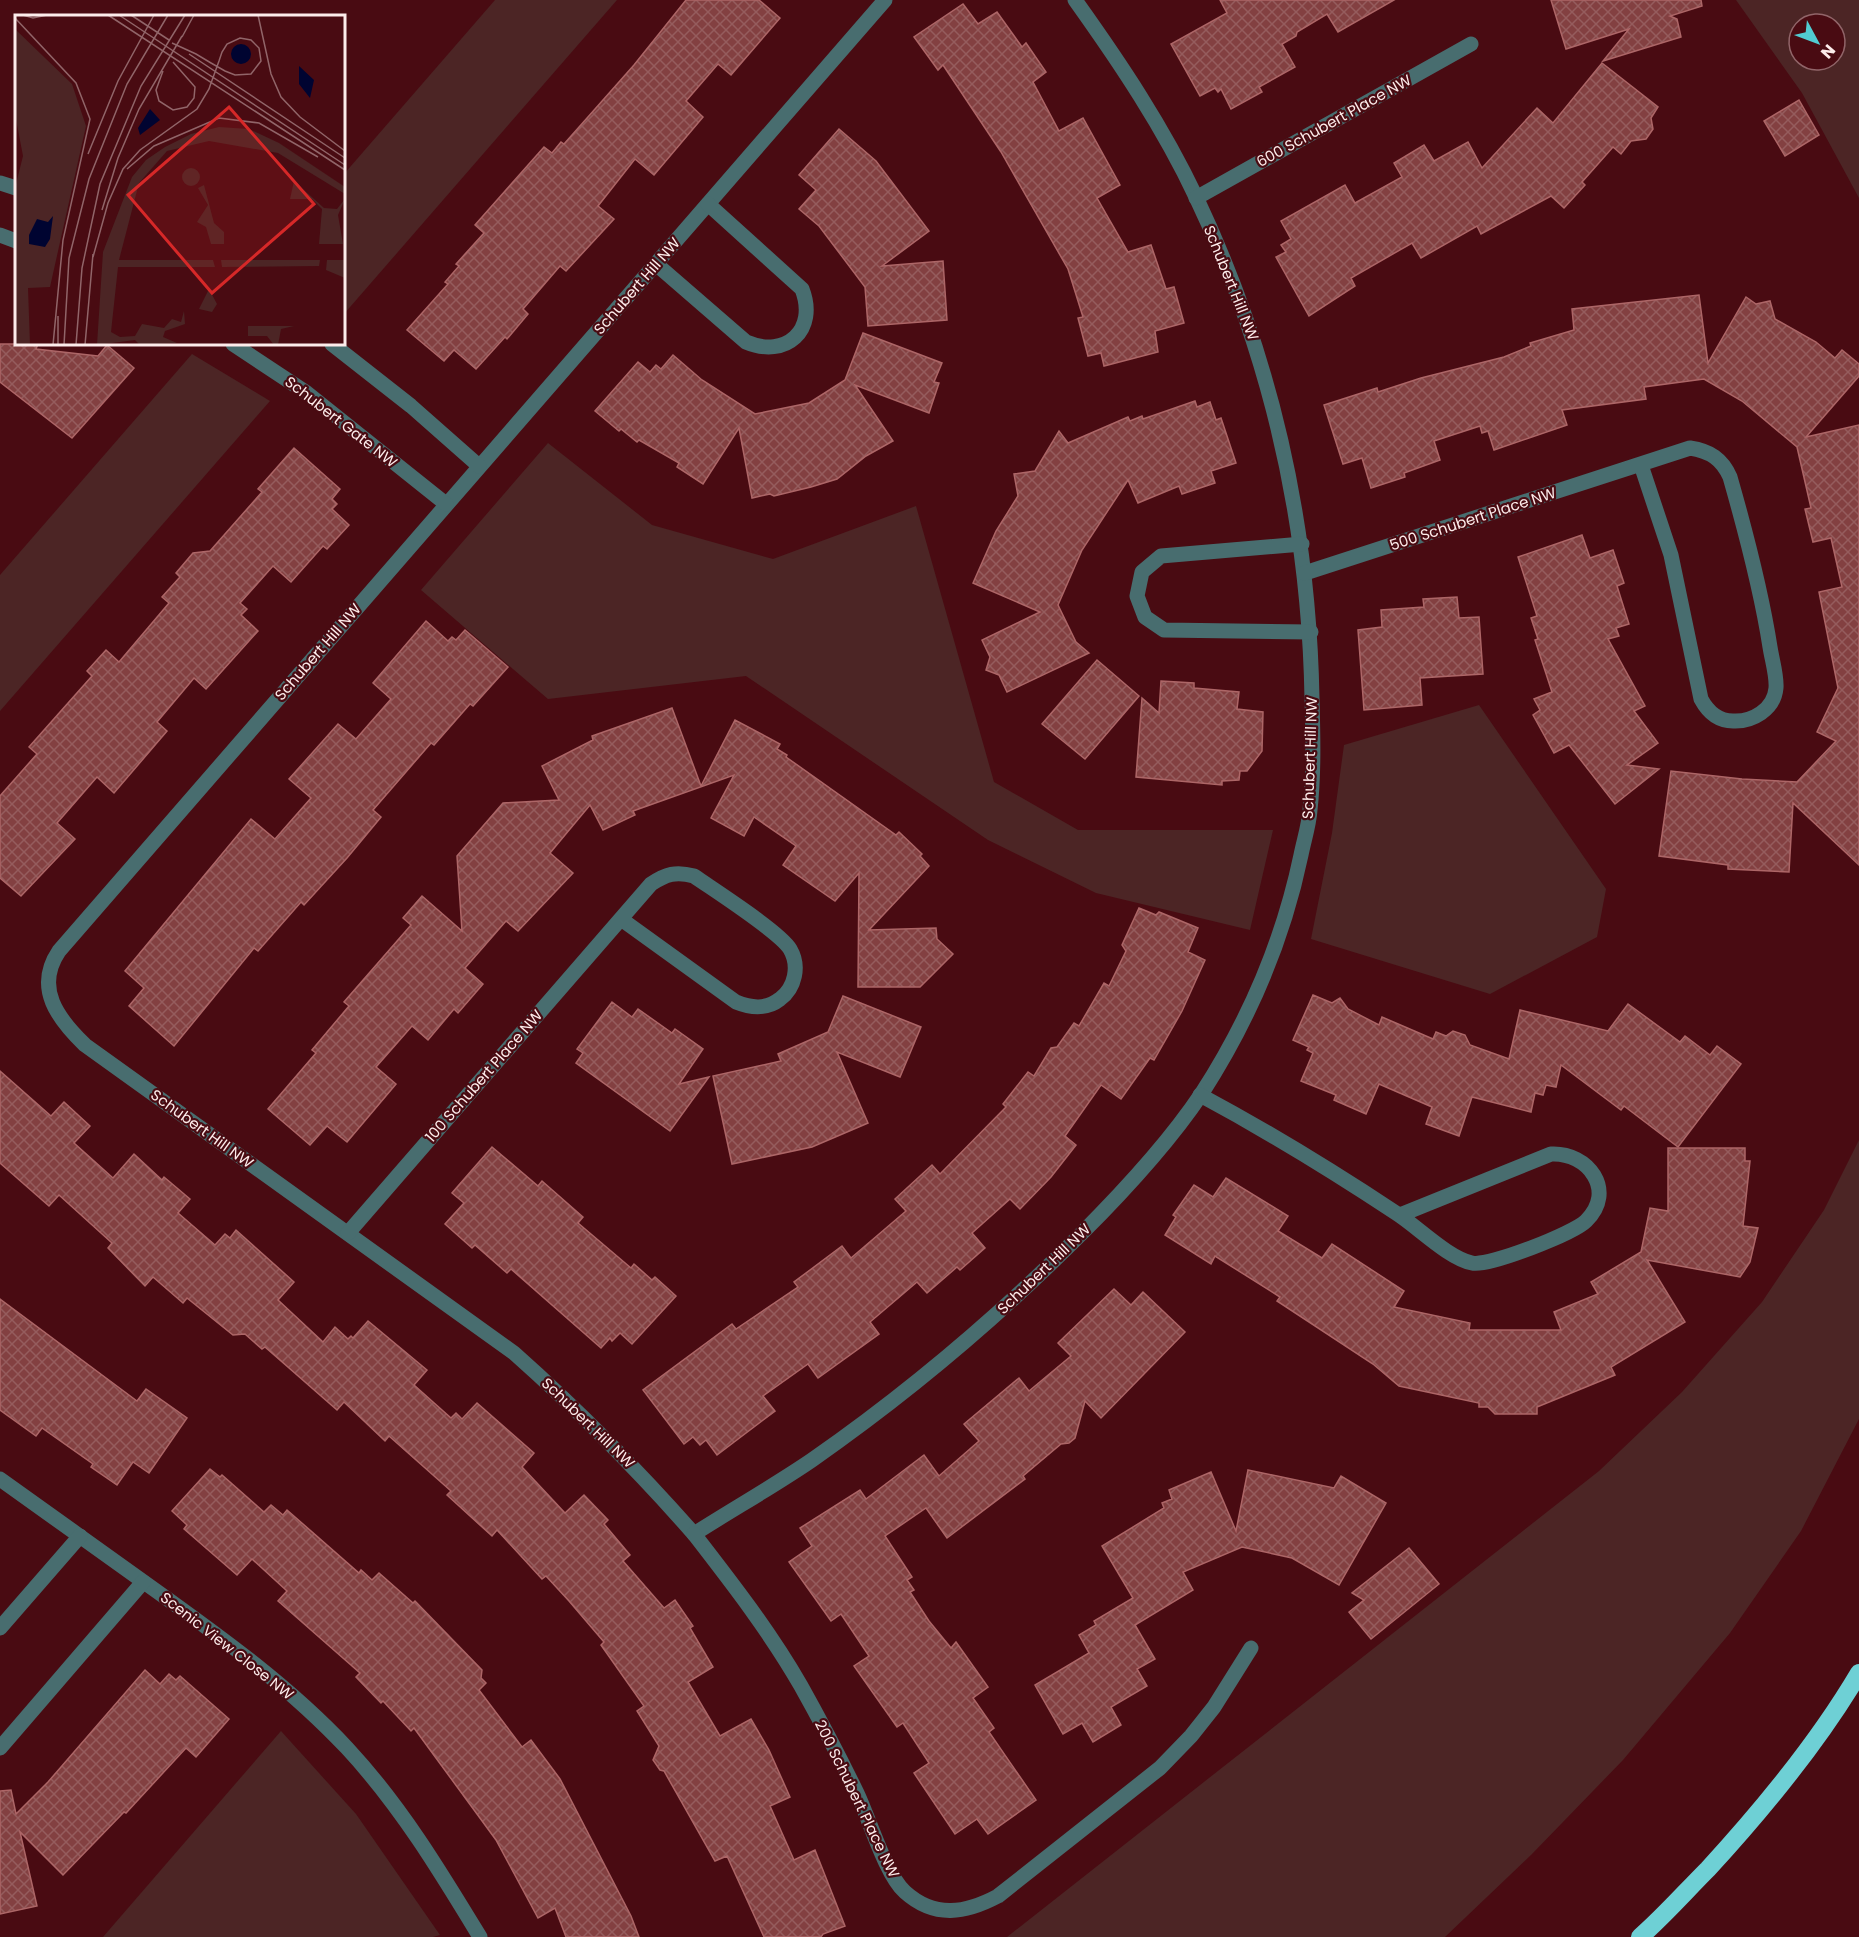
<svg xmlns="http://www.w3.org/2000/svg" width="1859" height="1937" viewBox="0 0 1859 1937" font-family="Poppins,sans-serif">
  <defs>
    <pattern id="building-cross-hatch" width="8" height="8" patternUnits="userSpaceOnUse" patternTransform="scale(1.5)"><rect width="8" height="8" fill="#834041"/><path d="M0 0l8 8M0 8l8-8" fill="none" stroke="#955c5d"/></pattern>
  </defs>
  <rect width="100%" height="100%" fill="#490b12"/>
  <g fill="#4c2525" fill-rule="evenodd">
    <path d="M495 0H617L344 314V174Z"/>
    <path d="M1736 0H1859V198L1802 93ZM1799 24H1835V60H1799Z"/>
    <path d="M192 354 270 401 0 711V575Z"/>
    <path d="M548 443 652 525 773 559 916 506 994 782 1078 830H1273L1250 930 1096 893 988 840 746 676 548 699 421 590Z"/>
    <path d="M1479 705 1606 889 1597 937 1490 994 1311 939 1332 833 1344 745Z"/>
    <path d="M1859 1140V1419L1801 1531 1730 1633 1623 1760 1532 1854 1445 1937H1007L1599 1471 1682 1392 1762 1302 1824 1210Z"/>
    <path d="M281 1731 356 1814 440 1935 433 1937H103Z"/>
  </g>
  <g fill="url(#building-cross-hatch)" stroke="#ad6667" stroke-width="1.5">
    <path d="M686 0H759L780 18 731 75 718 64 686 101 703 117 654 175 635 159 598 206 614 219 566 271 560 266 523 309 528 314 507 339 505 337 476 369 454 350 444 361 407 330 448 284 445 282 459 266 456 264 484 233 475 225 544 147 552 153 561 142 564 144 634 65Z"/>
    <path d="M1220 0H1394L1338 32 1327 14 1297 32 1296 36 1282 44 1295 67 1259 87 1262 92 1231 109 1221 89 1218 92 1215 88 1200 96 1171 44 1227 13Z"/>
    <path d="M1551 0H1701L1702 6 1670 16 1677 19 1681 37 1603 61 1629 29 1566 49Z"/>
    <path d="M963 4 978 24 997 12 1022 47 1026 43 1046 72 1033 82 1059 131 1083 118 1120 185 1097 198 1128 252 1151 245 1166 289 1174 287 1184 323 1155 331 1158 352 1104 366 1101 353 1088 356 1078 318 1083 317 1068 269 1001 152 943 65 938 70 914 37Z"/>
    <path d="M1602 63 1658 107 1651 118 1653 129 1646 139 1631 141 1621 154 1613 147 1582 182 1585 185 1564 208 1551 196 1481 234 1477 226 1421 258 1412 243 1351 278 1355 286 1309 316 1276 257 1286 252 1281 245 1291 239 1281 221 1345 185 1355 203 1402 177 1394 163 1424 145 1434 161 1468 142 1482 168 1537 108 1553 123Z"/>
    <path d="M1799 100 1819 135 1785 156 1764 121Z"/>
    <path d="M839 129 876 161 929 231 882 266 943 261 947 320 868 326 865 287 819 226 799 209 816 190 799 175Z"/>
    <path d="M1699 295 1708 363 1746 297 1756 304 1770 301 1775 319 1816 342 1835 358 1842 350 1859 364V376L1806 437 1859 425V865L1793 803 1789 872 1728 869V865L1659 856 1671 771 1742 779 1797 782 1836 741 1817 732 1838 688 1819 592 1842 587 1831 538 1813 542 1805 509 1811 508 1797 447 1742 401 1704 379 1644 387 1646 399 1562 410 1567 425 1494 450 1488 431 1482 433 1480 426 1434 441 1440 460 1404 473 1405 477 1371 488 1362 458 1343 464 1324 405 1377 388 1378 392 1421 378 1504 357 1531 346 1530 343 1574 330 1572 309Z"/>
    <path d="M863 333 942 363 934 382 939 383 929 413 855 385 893 441 866 456 837 479 811 487 774 496 770 494 752 498 739 428 703 484 677 467 679 463 639 440 637 442 621 429 619 431 595 411 638 362 650 372 656 365 661 369 673 355 702 380 755 414 809 403 845 380Z"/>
    <path d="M0 344H38L36 349 98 356 107 345 134 368 72 438 0 382Z"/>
    <path d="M1195 401 1197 407 1210 402 1216 420 1221 418 1236 463 1211 471 1215 483 1182 494 1179 486 1138 503 1128 480 1082 550 1058 605 1076 642 1089 653 1007 692 999 675 986 670 990 657 982 640 1040 612 973 583 996 531 1018 496 1014 474 1035 471 1059 431 1068 443 1128 417 1130 421 1142 416 1143 419Z"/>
    <path d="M294 448 340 489 332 499 337 504 332 509 349 525 327 549 323 546 291 582 273 566 240 603 247 609 241 615 258 631 206 689 194 678 157 722 167 731 114 793 97 777 57 823 75 839 21 896 0 878V796L37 754 29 747 92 676 87 671 106 650 119 662 169 603 162 597 180 577 176 573 193 553 210 551 262 492 258 489Z"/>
    <path d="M1582 535 1590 558 1613 550 1624 583 1617 586 1629 624 1616 628 1619 636 1608 639 1645 706 1634 711 1658 743 1627 765 1659 769 1615 804 1569 745 1554 753 1533 715 1540 710 1534 699 1552 692 1535 640 1538 639 1531 618 1537 616 1518 557Z"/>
    <path d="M1457 597 1459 618 1479 617 1483 674 1420 678 1422 705 1364 710 1358 630 1382 627 1381 610 1424 607 1423 599Z"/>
    <path d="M426 621 448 641 452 637 456 640 465 630 508 667 473 706 470 704 434 745 431 743 373 810 381 817 347 858 304 905 301 902 258 951 254 948 174 1046 129 1006 144 988 125 971 251 819 275 839 311 798 289 779 338 724 356 739 391 699 373 683Z"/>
    <path d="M1097 660 1139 696 1085 759 1042 724Z"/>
    <path d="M1161 681 1194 683V688L1239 692 1237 709 1263 712 1262 751 1247 771H1240L1239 780 1222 781V785L1136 777 1142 698 1159 713Z"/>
    <path d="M672 708 701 786 735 720 780 744 777 749 787 755 786 757 896 835 899 832 922 854 920 856 929 866 869 930 936 928 937 939 953 954 920 987H858L859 873 835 901 783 865 796 846 754 817 744 836 711 818 734 775 633 811 635 815 603 830 590 805 550 853 573 873 518 931 506 921 465 968 483 984 458 1013 454 1009 428 1040 412 1026 376 1067 396 1084 347 1142 327 1126 310 1145 268 1109 316 1053 312 1050 349 1006 344 1002 411 925 403 918 422 896 462 931 457 856 503 803 559 800 542 766 593 740 592 736Z"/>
    <path d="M1139 908 1156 915 1159 912 1198 928 1188 952 1205 960 1182 1011 1154 1060 1150 1058 1121 1099 1101 1085 1065 1136 1076 1145 1051 1177 1020 1209 1010 1199 972 1233 985 1248 960 1270 957 1267 927 1293 917 1282 870 1322 879 1334 818 1378 808 1364 763 1396 775 1411 717 1455 706 1440 700 1445 693 1437 684 1444 643 1390 732 1324 736 1329 798 1287 794 1282 842 1246 851 1258 906 1211 895 1199 932 1165 940 1174 1006 1107 1003 1104 1028 1072 1034 1076 1051 1048 1057 1047 1074 1023 1079 1026 1104 983 1109 986 1126 951 1122 945Z"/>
    <path d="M1313 995 1332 1003 1340 998 1348 1009 1379 1025 1382 1017 1433 1039 1436 1032 1446 1036 1453 1031 1465 1035 1470 1045 1509 1059 1520 1010 1608 1031 1628 1004 1680 1042 1685 1036 1710 1055 1717 1046 1741 1064 1678 1147 1624 1106 1621 1110 1561 1065 1556 1087 1546 1085 1543 1095 1535 1093 1531 1112 1472 1097 1459 1136 1426 1124 1432 1107 1379 1084 1366 1114 1334 1100 1336 1095 1301 1081 1313 1053 1307 1050 1309 1047 1293 1040Z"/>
    <path d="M843 996 921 1027 900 1077 837 1052 868 1123 812 1147 732 1164 713 1076 781 1061 778 1054 828 1032Z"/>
    <path d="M612 1002 632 1017 638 1009 672 1033 675 1029 703 1049 679 1084 709 1077 670 1131 576 1063 583 1053 577 1049Z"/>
    <path d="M0 1071 51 1116 64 1102 90 1126 74 1143 113 1178 134 1154 162 1180 164 1177 190 1199 178 1213 215 1245 225 1234 230 1238 236 1230 294 1282 278 1300 323 1342 335 1327 348 1339 351 1336 353 1338 368 1321 427 1370 414 1385 451 1418 456 1413 462 1419 477 1403 534 1453 522 1467 565 1513 584 1495 608 1520 604 1524 630 1555 623 1561 664 1608 675 1600 693 1626 690 1628 713 1667 688 1682 720 1736 751 1719 769 1750 790 1797 770 1806 794 1860 815 1850 845 1926 823 1934 821 1937H764L727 1856 715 1861 664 1771 660 1770 653 1760 659 1746 637 1711 644 1706 601 1645 604 1642 569 1601 546 1576 542 1579 497 1530 492 1536 447 1495 451 1491 389 1436 385 1441 344 1402 337 1410 265 1347 262 1349 245 1334 233 1335 187 1298 183 1303 153 1277 145 1286 108 1248 112 1243 59 1195 49 1206 0 1163Z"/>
    <path d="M492 1147 538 1186 542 1181 583 1217 578 1223 631 1268 634 1264 652 1280 655 1277 676 1296 632 1344 620 1333 612 1341 610 1338 601 1348 511 1269 507 1273 475 1245 472 1248 445 1224 464 1203 452 1193Z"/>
    <path d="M1668 1148H1745V1161H1750L1743 1226 1758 1228 1750 1262 1740 1277 1647 1260 1685 1322 1611 1367 1615 1375 1537 1407V1414H1495L1488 1407H1479V1403L1399 1386 1373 1364 1277 1301 1280 1297 1215 1256 1211 1264 1165 1235 1176 1217 1173 1215 1194 1185 1213 1197 1226 1178 1288 1216 1278 1231 1322 1258 1332 1244 1404 1291 1394 1307 1470 1323 1469 1330H1561L1554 1312 1598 1294 1591 1282 1641 1252 1650 1208 1668 1211Z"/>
    <path d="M1114 1289 1131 1305 1143 1292 1185 1332 1101 1418 1085 1401 1075 1438 1069 1443 1061 1444 1023 1476 1025 1479 947 1538 926 1508 885 1536 912 1577 907 1580 914 1590 910 1592 929 1621 951 1648 956 1642 988 1687 973 1698 994 1728 989 1732 1036 1800 988 1834 977 1819 955 1834 914 1773 929 1763 903 1723 897 1727 854 1666 869 1656 841 1614 831 1621 789 1562 812 1546 800 1528 860 1490 866 1499 924 1455 939 1476 979 1441 964 1424 1019 1378 1029 1391 1071 1356 1058 1343Z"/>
    <path d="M0 1299 137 1401 146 1389 187 1418 149 1473 133 1462 117 1485 91 1467 93 1464 42 1428 36 1436 0 1410Z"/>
    <path d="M210 1469 220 1477 222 1475 264 1512 271 1505 283 1515 287 1510 359 1573 361 1570 372 1580 379 1573 413 1603 415 1601 482 1670 481 1678 486 1683 479 1690 522 1747 531 1740 560 1779 631 1916 639 1937H566L555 1908 538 1918 496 1840 414 1728 411 1731 383 1701 381 1703 356 1677 360 1673 278 1601 287 1591 252 1559 237 1575 184 1529 187 1525 172 1511Z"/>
    <path d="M1248 1470 1334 1488 1341 1476 1386 1503 1339 1585 1292 1558 1242 1547 1183 1572 1193 1590 1135 1625 1155 1659 1137 1669 1147 1686 1111 1707 1121 1725 1093 1742 1082 1723 1063 1734 1035 1685 1089 1653 1079 1635 1096 1625 1094 1621 1133 1598 1102 1546 1164 1508 1162 1503 1172 1499 1169 1490 1211 1472 1236 1531Z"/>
    <path d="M1409 1548 1439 1584 1371 1639 1349 1612 1364 1600 1352 1593Z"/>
    <path d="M145 1670 160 1684 169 1674 176 1680 180 1676 229 1719 196 1757 186 1748 126 1813 124 1812 63 1875 20 1832 37 1906 0 1914V1791L11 1790 16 1814 48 1782Z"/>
  </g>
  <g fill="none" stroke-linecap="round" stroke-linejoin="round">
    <g stroke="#486d6f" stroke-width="15">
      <path d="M885 0 59 951C34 988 58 1019 85 1045L514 1353C578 1410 637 1469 694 1534 733 1509 774 1486 812 1460 908 1393 998 1317 1081 1234 1124 1191 1168 1144 1202 1093 1249 1020 1283 941 1301 855 1304 840 1309 825 1310 810 1314 773 1313 735 1312 699 1309 524 1271 355 1196 197 1163 127 1120 63 1075 0"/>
      <path d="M0 183 16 188"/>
      <path d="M1196 198 1471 44"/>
      <path d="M0 235 16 241"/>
      <path d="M656 264 746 342C786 359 818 330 802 289L708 204"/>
      <path d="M233 344 307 393 446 504"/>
      <path d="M332 344 411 406 479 466"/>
      <path d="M1302 544 1161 556 1142 572 1137 596 1145 617 1164 630 1311 632"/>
      <path d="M1305 573 1690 448C1710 451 1722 459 1730 477 1746 533 1761 589 1770 647 1772 660 1777 676 1776 688 1774 710 1752 722 1733 721 1718 721 1708 712 1701 699L1671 555 1641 465"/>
      <path d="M1200 1095C1269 1132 1331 1170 1396 1213 1418 1227 1448 1258 1472 1263 1489 1267 1574 1233 1586 1221 1617 1191 1588 1152 1551 1154L1400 1215"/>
      <path d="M348 1233 651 884C666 874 676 871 694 876 714 890 780 932 790 949 800 966 795 988 780 999 766 1010 751 1008 736 1002L621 919"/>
      <path d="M0 1479C52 1516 103 1553 155 1590 222 1638 290 1687 347 1748 400 1805 440 1871 480 1937"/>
      <path d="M694 1534C732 1583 770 1632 801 1686 820 1720 839 1756 856 1791 869 1817 885 1874 905 1892 935 1919 966 1913 998 1896L1160 1768 1191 1736 1214 1707 1251 1648"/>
      <path d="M0 1628 80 1536"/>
      <path d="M0 1748 143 1582"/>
    </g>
    <path stroke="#6ed0d5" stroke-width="18" d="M1640 1937C1664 1916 1685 1892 1708 1869 1764 1808 1817 1744 1859 1673"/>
  </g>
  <g text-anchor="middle" stroke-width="4.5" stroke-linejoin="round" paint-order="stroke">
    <g font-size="15" fill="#fdeceb" stroke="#490b12">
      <text transform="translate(1334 121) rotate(-29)" y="5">600 Schubert Place NW</text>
      <text transform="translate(1231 283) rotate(68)" y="5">Schubert Hill NW</text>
      <text transform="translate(637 286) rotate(-49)" y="5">Schubert Hill NW</text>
      <text transform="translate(341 422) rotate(38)" y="5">Schubert Gate NW</text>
      <text transform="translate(1473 519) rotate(-18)" y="5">500 Schubert Place NW</text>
      <text transform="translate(318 652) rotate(-49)" y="5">Schubert Hill NW</text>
      <text transform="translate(1310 758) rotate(-88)" y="5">Schubert Hill NW</text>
      <text transform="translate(484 1076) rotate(-49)" y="5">100 Schubert Place NW</text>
      <text transform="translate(202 1129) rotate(36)" y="5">Schubert Hill NW</text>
      <text transform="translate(1044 1269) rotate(-44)" y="5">Schubert Hill NW</text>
      <text transform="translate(588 1423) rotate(44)" y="5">Schubert Hill NW</text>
      <text transform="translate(227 1646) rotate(38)" y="5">Scenic View Close NW</text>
      <text transform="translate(857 1799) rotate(64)" y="5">200 Schubert Place NW</text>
    </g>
  </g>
  <g transform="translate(15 15)">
    <rect width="330" height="330" fill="#490b12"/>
    <path d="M0 14 57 69 71 111 35 272 13 273 15 330H0V173L8 141 0 99ZM204 112 234 114 264 128 330 172V179L263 138 194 126 152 136 124 168 104 245H198L200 252H103L96 317 105 322 120 321 127 309 149 313 157 304 166 307 169 296 170 309 150 316 148 322 162 328 125 330 120 325 82 330 88 237 117 162 131 145 150 132 176 119ZM167 162a9 9 0 1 1 18 0a9 9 0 1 1-18 0ZM279 166 309 193 322 194 330 184 323 200 328 229H304L307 194 297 184H275ZM189 170 199 208 209 217V229H196L191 212 182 207 193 190 183 173ZM206 245H305L304 251 207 252ZM312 245H330V263L311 255ZM194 274 202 289 197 297 184 294ZM233 311H279L266 314 263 330H259L252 321H233Z" fill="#4c2525"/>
    <path d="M216 39a10 10 0 1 1 20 0a10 10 0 1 1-20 0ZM284 51 299 65 295 83 284 69ZM135 94 145 105 125 120 123 113ZM38 201 35 224 30 232 14 229V220L22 204 33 207Z" fill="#000431"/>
    <path fill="none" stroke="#916569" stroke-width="1.5" d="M8 0 18 3 32 0M93 0 330 155M104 0 330 150M116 0 154 25M243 0 256 59 266 82 285 102 330 136M0 3 61 68 75 104 48 225 38 330M167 22 179 0M174 39 330 143M148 56 141 75 144 86 158 95 172 92 179 83 180 72 158 47M73 139 103 66 139 0M112 154 139 131 204 103 244 108 303 142M87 195 103 143 124 94 167 21M78 242 93 188 108 154 125 135 182 94 194 74 195 71 204 46 207 37 212 29 225 23 236 25 244 33 246 46 236 59 220 60 210 56 196 48 181 39 157 28M43 301V330M49 330 54 243 74 164 112 69 153 0M61 330 67 253 85 169 126 71 170 0M70 330 78 239"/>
    <path fill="#d62828" fill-opacity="0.15" stroke="#d62828" stroke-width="3" d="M214 92 299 189 197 278 113 180Z"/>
    <rect width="330" height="330" fill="none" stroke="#fdeceb" stroke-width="3"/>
  </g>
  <g transform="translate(1817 42) rotate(131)"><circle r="28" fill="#490b12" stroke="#916569" stroke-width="1.5"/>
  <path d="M0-4.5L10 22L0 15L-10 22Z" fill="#51ccd2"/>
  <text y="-9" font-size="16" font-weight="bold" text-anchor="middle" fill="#fdeceb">N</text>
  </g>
</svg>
